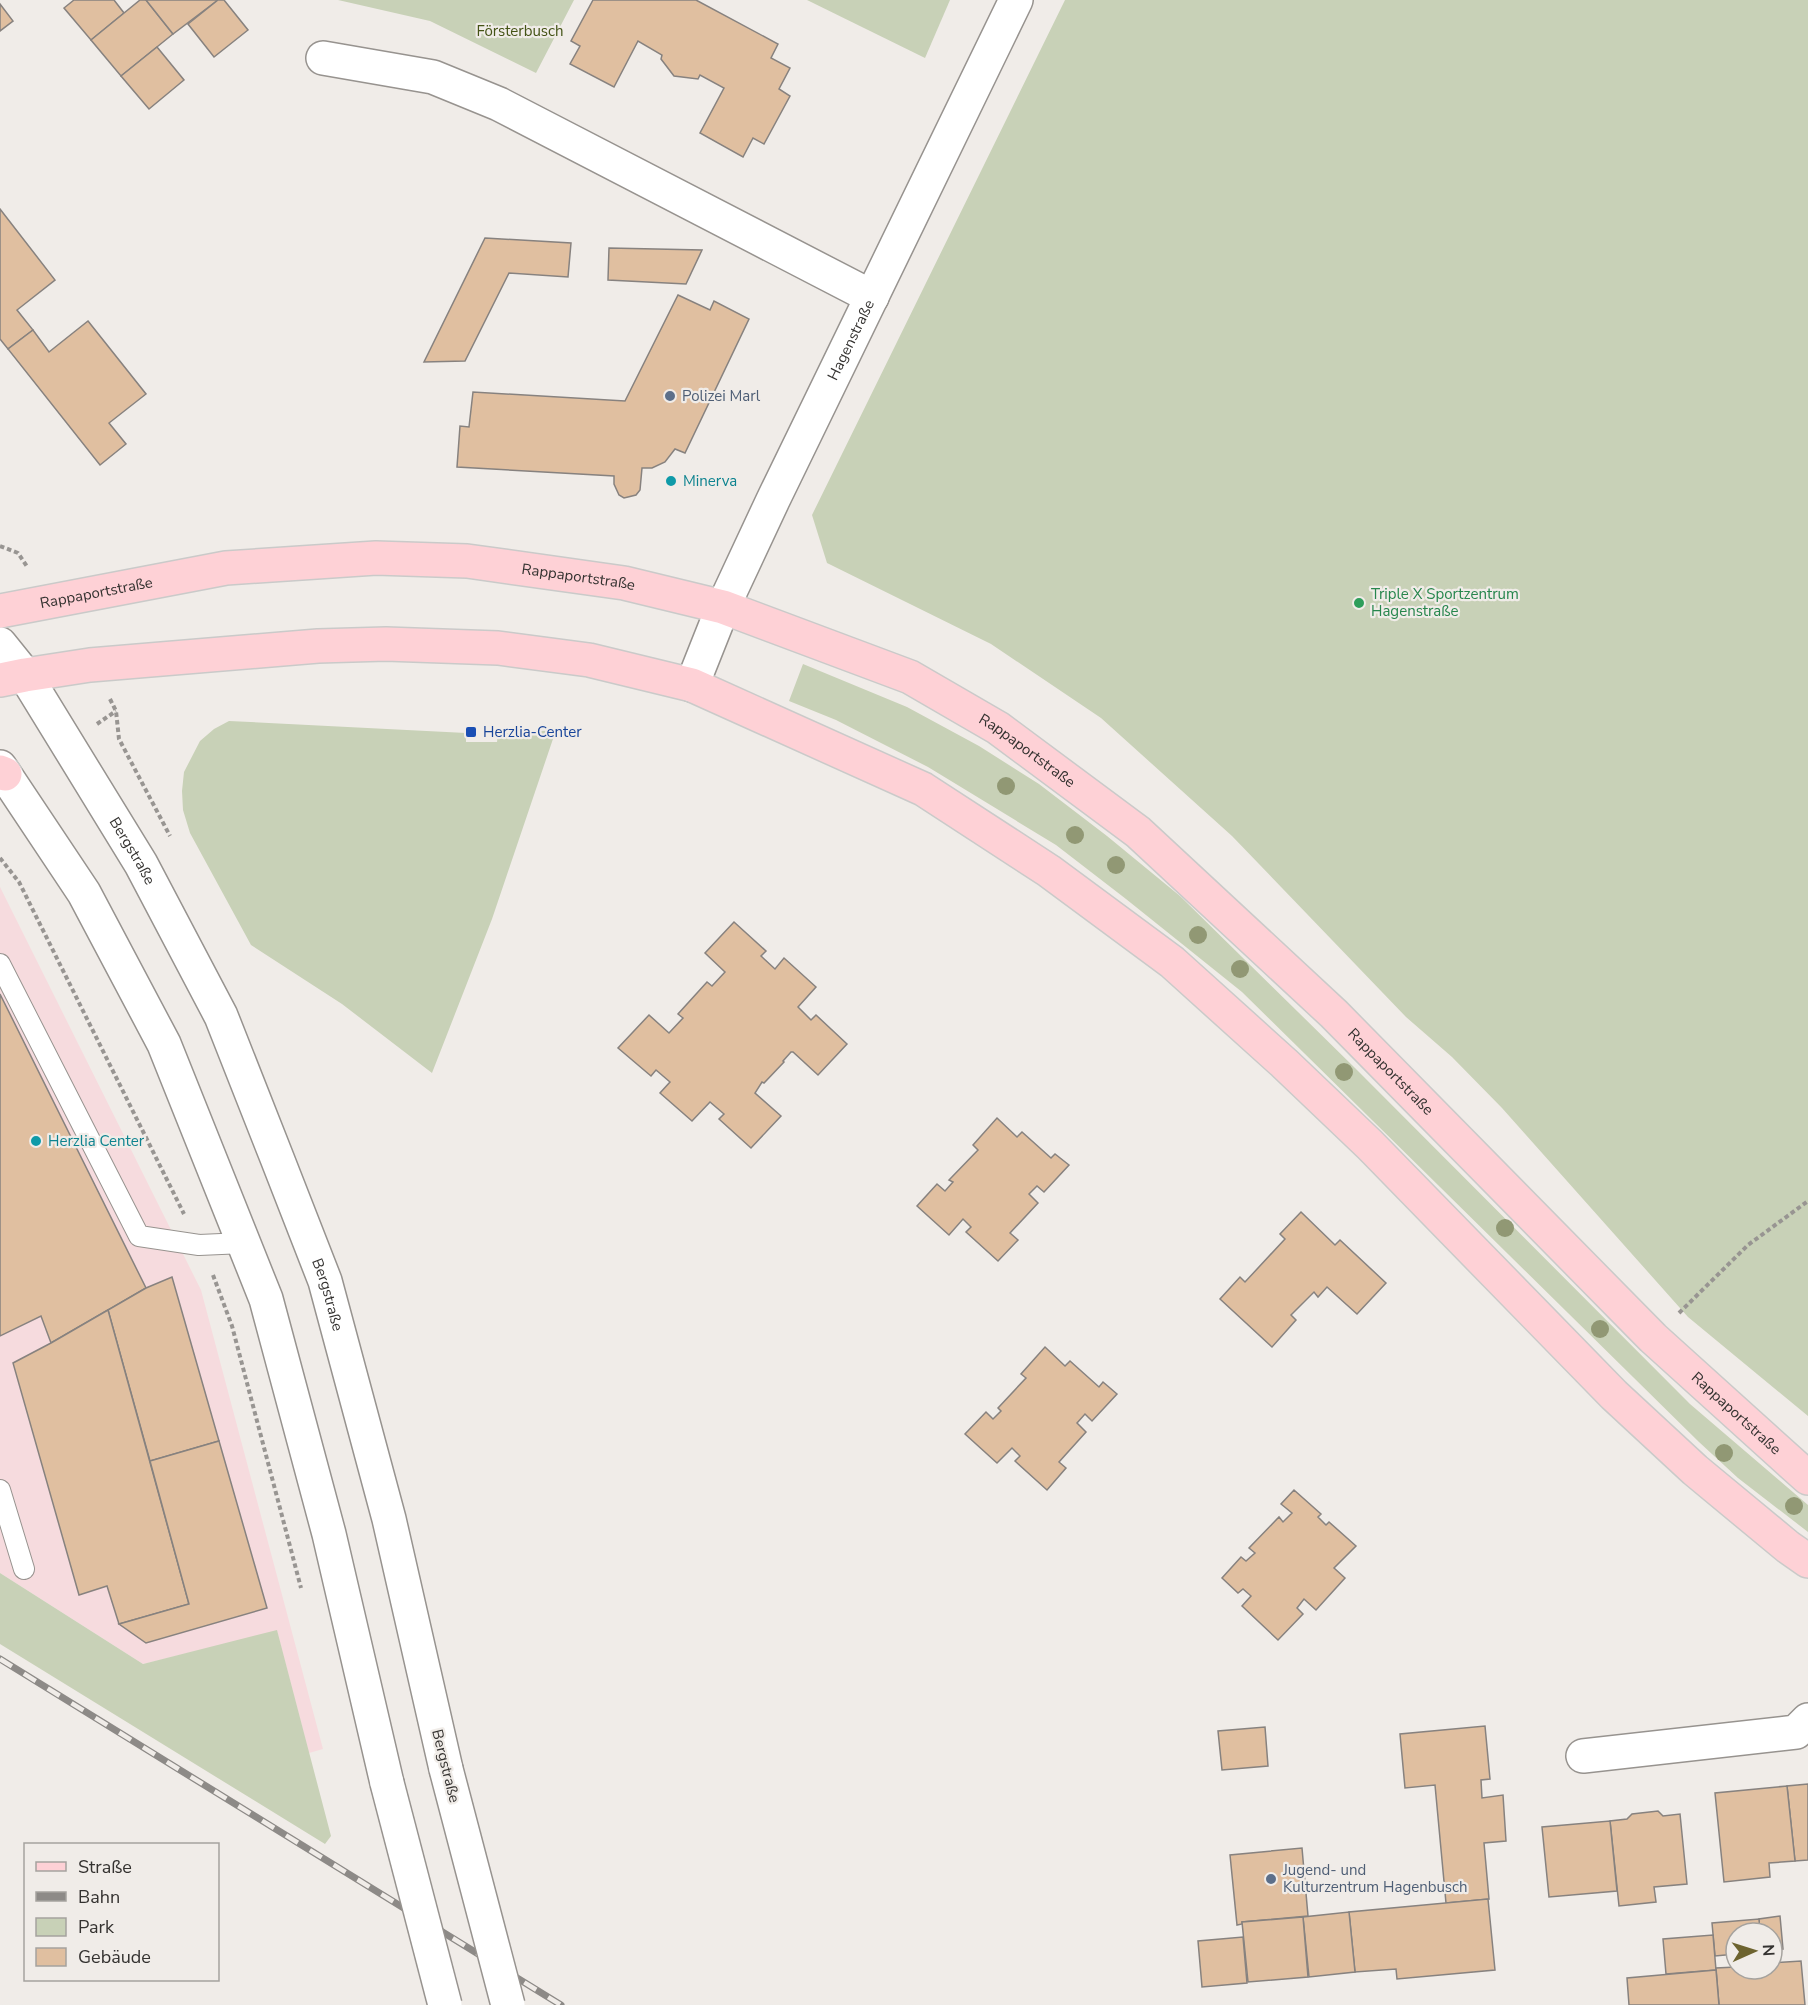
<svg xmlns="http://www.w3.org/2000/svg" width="1808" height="2005" viewBox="0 0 1808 2005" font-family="'Nunito Sans',sans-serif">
  <rect width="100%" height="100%" fill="#f0ece8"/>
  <path fill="#f6dbde" d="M0 887 201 1290 323 1749 309 1753 277 1631 143 1664 0 1573Z"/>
  <g fill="#c8d1b7">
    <path d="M338 0H574L536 73 430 21Z"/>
    <path d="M807 0H950L925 58Z"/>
    <path d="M1065 0H1808V1416L1688 1317 1502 1108 1452 1057 1406 1017 1232 836 1101 718 991 644 827 563 812 515Z"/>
    <path d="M803 664 907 707 979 746 1039 784 1107 836 1180 896 1355 1068 1690 1404 1808 1505V1532L1738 1478 1699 1442 1242 992 1126 899 1056 845 928 767 836 720 789 701Z"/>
    <path d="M229 721 466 733V742H497L498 734 556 730 492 919 432 1073 342 1004 251 945 190 833 183 810 182 791 184 772 200 741 214 729Z"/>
    <path d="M0 1573 143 1664 277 1630 331 1836 325 1844 0 1644Z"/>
  </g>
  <g fill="#e0bfa0" stroke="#87827f" stroke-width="1.5">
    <path d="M74 0H114L124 13 91 40 64 8Z"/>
    <path d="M140 0H146L173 34 121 76 91 40Z"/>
    <path d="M146 0H218L173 34Z"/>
    <path d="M218 0H224L248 30 214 57 188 24Z"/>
    <path d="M593 0H696L778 44 771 58 790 68 779 89 790 96 764 144 753 138 743 157 700 133 724 88 700 75 698 79 674 76 661 59 662 55 638 41 614 87 570 64 580 46 571 41Z"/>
    <path d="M0 4 13 21 0 31Z"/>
    <path d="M157 47 184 80 149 109 121 76Z"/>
    <path d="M0 209 55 280 17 310 33 330 8 349 0 339Z"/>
    <path d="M485 238 571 243 568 277 509 273 465 361 424 362Z"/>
    <path d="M609 248 702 250 686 284 608 280Z"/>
    <path d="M678 295 710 310 714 301 749 319 685 453 675 449 665 462 652 468H642L640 490 636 495 624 498 619 495 614 484V476L457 467 460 426 469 427 473 392 625 401Z"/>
    <path d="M88 321 146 394 109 423 126 444 100 465 8 349 33 330 49 352Z"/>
    <path d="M734 922 766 951 761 956 775 969 784 958 816 987 798 1007 811 1020 816 1015 847 1044 818 1075 793 1052H791L783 1061 784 1062 764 1083 762 1082 755 1093 781 1116 751 1148 719 1119 724 1114 710 1102 692 1121 660 1093 670 1082 656 1070 651 1076 618 1048 649 1015 669 1033 683 1018 678 1014 707 982 712 986 725 972 705 953Z"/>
    <path d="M0 994 146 1288 51 1343 41 1316 0 1336Z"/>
    <path d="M997 1118 1017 1137 1022 1132 1051 1158 1055 1154 1069 1165 1044 1192 1037 1186 1029 1194 1038 1203 1010 1233 1018 1240 998 1261 966 1232 971 1227 963 1219 949 1235 917 1206 937 1184 945 1191 953 1182 949 1180 978 1150 973 1145Z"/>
    <path d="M1301 1212 1335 1245 1340 1240 1386 1283 1357 1314 1327 1287 1318 1297 1314 1292 1291 1315 1296 1320 1272 1347 1220 1299 1240 1277 1245 1282 1285 1239 1280 1234Z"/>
    <path d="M172 1277 219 1441 150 1461 108 1310 146 1288Z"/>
    <path d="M108 1310 189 1604 119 1624 107 1586 79 1595 13 1363 51 1343Z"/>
    <path d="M1045 1347 1065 1366 1070 1361 1099 1387 1103 1382 1117 1394 1092 1421 1085 1414 1077 1423 1086 1432 1059 1462 1066 1468 1047 1490 1015 1461 1020 1456 1012 1448 997 1463 965 1434 986 1412 993 1419 1001 1411 998 1408 1026 1378 1021 1374Z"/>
    <path d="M219 1441 267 1608 146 1643 119 1624 189 1604 150 1461Z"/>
    <path d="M1294 1490 1321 1514 1318 1517 1326 1525 1329 1522 1356 1546 1334 1568 1345 1578 1316 1610 1304 1599 1297 1608 1303 1614 1278 1640 1242 1606 1251 1596 1243 1589 1238 1593 1222 1578 1241 1557 1246 1561 1255 1553 1249 1548 1279 1517 1283 1522 1292 1513 1281 1504Z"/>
    <path d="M1485 1726 1490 1779 1481 1780 1482 1798 1503 1795 1506 1841 1484 1843 1489 1899 1446 1903 1435 1785 1405 1788 1400 1734Z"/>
    <path d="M1265 1727 1268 1766 1222 1770 1218 1731Z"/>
    <path d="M1808 1784V1860L1795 1861 1787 1786Z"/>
    <path d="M1787 1786 1795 1861 1769 1863 1770 1877 1724 1882 1715 1793Z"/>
    <path d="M1658 1811 1663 1816 1680 1814 1687 1884 1654 1887 1656 1902 1619 1906 1610 1821 1627 1819 1632 1814Z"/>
    <path d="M1610 1821 1617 1891 1549 1897 1542 1827Z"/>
    <path d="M1302 1848 1308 1916 1242 1922V1924L1237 1925 1230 1855Z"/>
    <path d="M1488 1899 1495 1970 1397 1979 1396 1969 1355 1972 1349 1912Z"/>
    <path d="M1349 1912 1355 1972 1309 1977 1303 1917Z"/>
    <path d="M1780 1916 1783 1949 1772 1950V1933H1760L1759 1919Z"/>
    <path d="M1303 1917 1308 1977 1248 1982 1242 1922Z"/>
    <path d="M1759 1919 1760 1933H1736V1954L1715 1956 1712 1923Z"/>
    <path d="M1713 1935 1716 1970 1666 1974 1663 1939Z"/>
    <path d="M1243 1937 1247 1983 1202 1987 1198 1941Z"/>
    <path d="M1801 1961 1805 2005H1719L1716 1968 1736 1967V1969H1772V1963Z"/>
    <path d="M1716 1970 1719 2005H1629L1627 1978Z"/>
  </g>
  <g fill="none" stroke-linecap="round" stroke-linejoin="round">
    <defs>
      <g id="lane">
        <path d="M0 964 139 1236 199 1245 244 1243"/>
        <path d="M0 1490 24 1569"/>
      </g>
      <g id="street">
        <path d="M323 58 433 77 499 104 872 297"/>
        <path id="s1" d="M692 685 723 607 773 500 1016 0"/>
        <path d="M1583 1756 1796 1732 1808 1720"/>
      </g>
      <g id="secondary">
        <path id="s2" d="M0 644 25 675 141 864 221 1016 277 1158 325 1281 389 1519 446 1769"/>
        <path d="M0 767 84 893 164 1044 266 1299 329 1534 387 1783"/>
      </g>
      <g id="primary">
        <path id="s3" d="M0 611 226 568 376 558 467 561 624 583 723 607 910 677 998 728 1138 832 1334 1014 1653 1338 1808 1478"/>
        <path d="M0 680 25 675 90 665 318 646 386 644 498 648 589 660 692 685 923 789 1049 871 1172 962 1284 1063 1370 1145 1614 1395 1695 1470 1788 1547 1808 1561"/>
        <path d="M0 772 5 774"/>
      </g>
    </defs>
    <use href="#lane" stroke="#97938f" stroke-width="22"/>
    <use href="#street" stroke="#97938f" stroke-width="36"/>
    <use href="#secondary" stroke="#97938f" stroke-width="36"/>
    <use href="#primary" stroke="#cacac9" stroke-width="36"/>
    <g stroke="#989592" stroke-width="4" stroke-dasharray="4.5 3" stroke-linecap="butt">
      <path d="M0 546 18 553 28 568"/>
      <path d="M110 699 116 711 119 739 170 836"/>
      <path d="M97 724 116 711"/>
      <path d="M0 858 19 882 184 1214"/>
      <path d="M213 1275 232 1326 301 1588"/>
      <path d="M1679 1313 1748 1245 1808 1201"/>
    </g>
    <use href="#lane" stroke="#fff" stroke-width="20"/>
    <use href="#street" stroke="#fff" stroke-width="33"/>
    <use href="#secondary" stroke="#fff" stroke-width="33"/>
    <use href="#primary" stroke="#fed1d6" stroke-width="33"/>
    <defs>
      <path id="rail" d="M0 1659 561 2005"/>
    </defs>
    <use href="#rail" stroke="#8d8a87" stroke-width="7"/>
    <use href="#rail" stroke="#f0ece8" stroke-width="4.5" stroke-dasharray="14" stroke-linecap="butt"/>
    <defs>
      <g id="secondary-bridge">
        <path d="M446 1769 508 2005"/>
        <path d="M387 1783 445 2005"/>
      </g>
    </defs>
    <use href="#secondary-bridge" stroke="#97938f" stroke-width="36" stroke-linecap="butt"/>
    <use href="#secondary-bridge" stroke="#fff" stroke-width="33"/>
  </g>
  <g fill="#919874">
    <circle cx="1006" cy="786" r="9"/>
    <circle cx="1075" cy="835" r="9"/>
    <circle cx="1116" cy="865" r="9"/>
    <circle cx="1198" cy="935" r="9"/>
    <circle cx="1240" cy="969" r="9"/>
    <circle cx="1344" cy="1072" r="9"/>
    <circle cx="1505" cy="1228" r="9"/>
    <circle cx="1600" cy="1329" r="9"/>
    <circle cx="1724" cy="1453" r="9"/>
    <circle cx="1794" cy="1506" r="9"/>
  </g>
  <g fill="#5c6f8a" stroke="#f0ece8" stroke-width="2">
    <circle cx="670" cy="396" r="6"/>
    <circle cx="1271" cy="1879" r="6"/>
  </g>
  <g fill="#0f9aa8" stroke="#f0ece8" stroke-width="2">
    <circle cx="671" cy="481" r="6"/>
    <circle cx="36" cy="1141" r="6"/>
  </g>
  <circle fill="#2e9e5b" stroke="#f0ece8" stroke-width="2" cx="1359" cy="603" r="6"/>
  <rect fill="#1a4fb4" stroke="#f0ece8" stroke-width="2" x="465" y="726" width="12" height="12" rx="3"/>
  <g text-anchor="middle" stroke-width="4.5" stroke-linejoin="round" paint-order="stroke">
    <g font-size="15" fill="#445315" stroke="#f0ece8">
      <text x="520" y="36">Försterbusch</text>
    </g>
    <g font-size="15" fill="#343230" stroke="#f0ece8">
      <text dy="5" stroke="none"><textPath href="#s1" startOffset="380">Hagenstraße</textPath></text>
      <text dy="5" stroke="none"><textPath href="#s3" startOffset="584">Rappaportstraße</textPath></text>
      <text dy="5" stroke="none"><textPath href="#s3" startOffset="98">Rappaportstraße</textPath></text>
      <text dy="5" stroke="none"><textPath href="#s3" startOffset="1070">Rappaportstraße</textPath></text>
      <text dy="5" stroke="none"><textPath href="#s2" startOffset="246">Bergstraße</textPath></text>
      <text dy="5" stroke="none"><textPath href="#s3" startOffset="1556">Rappaportstraße</textPath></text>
      <text dy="5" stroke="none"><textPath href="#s2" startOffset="732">Bergstraße</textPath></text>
      <text dy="5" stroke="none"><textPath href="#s3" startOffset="2042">Rappaportstraße</textPath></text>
      <text transform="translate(446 1766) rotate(76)" y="5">Bergstraße</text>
    </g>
    <g font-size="15" fill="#4e5e75" stroke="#f0ece8" text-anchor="start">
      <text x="682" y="401">Polizei Marl</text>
      <text x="1283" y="1875">Jugend- und<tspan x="1283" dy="17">Kulturzentrum Hagenbusch</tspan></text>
    </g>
    <g font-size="15" fill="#0d838f" stroke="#f0ece8" text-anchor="start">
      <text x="683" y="486">Minerva</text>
      <text x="48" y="1146">Herzlia Center</text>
    </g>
    <g font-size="15" fill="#27864d" stroke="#f0ece8" text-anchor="start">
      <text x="1371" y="599">Triple X Sportzentrum<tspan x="1371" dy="17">Hagenstraße</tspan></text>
    </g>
    <g font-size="15" fill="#164399" stroke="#f0ece8" text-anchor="start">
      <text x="483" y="737">Herzlia-Center</text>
    </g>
  </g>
  <rect x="24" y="1843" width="195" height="138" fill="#f0ece8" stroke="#a5a29e" stroke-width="1.5"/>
  <rect x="36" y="1862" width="30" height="9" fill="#fed1d6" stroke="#a5a29e" stroke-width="1.5"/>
  <text x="78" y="1873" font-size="18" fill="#343230">Straße</text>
  <rect x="36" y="1892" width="30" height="9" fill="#8d8a87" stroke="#a5a29e" stroke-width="1.5"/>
  <text x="78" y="1903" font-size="18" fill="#343230">Bahn</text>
  <rect x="36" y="1918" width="30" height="18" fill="#c8d1b7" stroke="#a5a29e" stroke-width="1.5"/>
  <text x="78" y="1933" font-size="18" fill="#343230">Park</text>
  <rect x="36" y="1948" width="30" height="18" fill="#e0bfa0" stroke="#a5a29e" stroke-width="1.5"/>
  <text x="78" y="1963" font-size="18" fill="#343230">Gebäude</text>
  <g transform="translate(1754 1951) rotate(87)"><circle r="28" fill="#f0ece8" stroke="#a5a29e" stroke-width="1.5"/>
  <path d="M0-4.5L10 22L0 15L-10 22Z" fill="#6d632f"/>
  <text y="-9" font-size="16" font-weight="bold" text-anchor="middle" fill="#343230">N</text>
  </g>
</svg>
